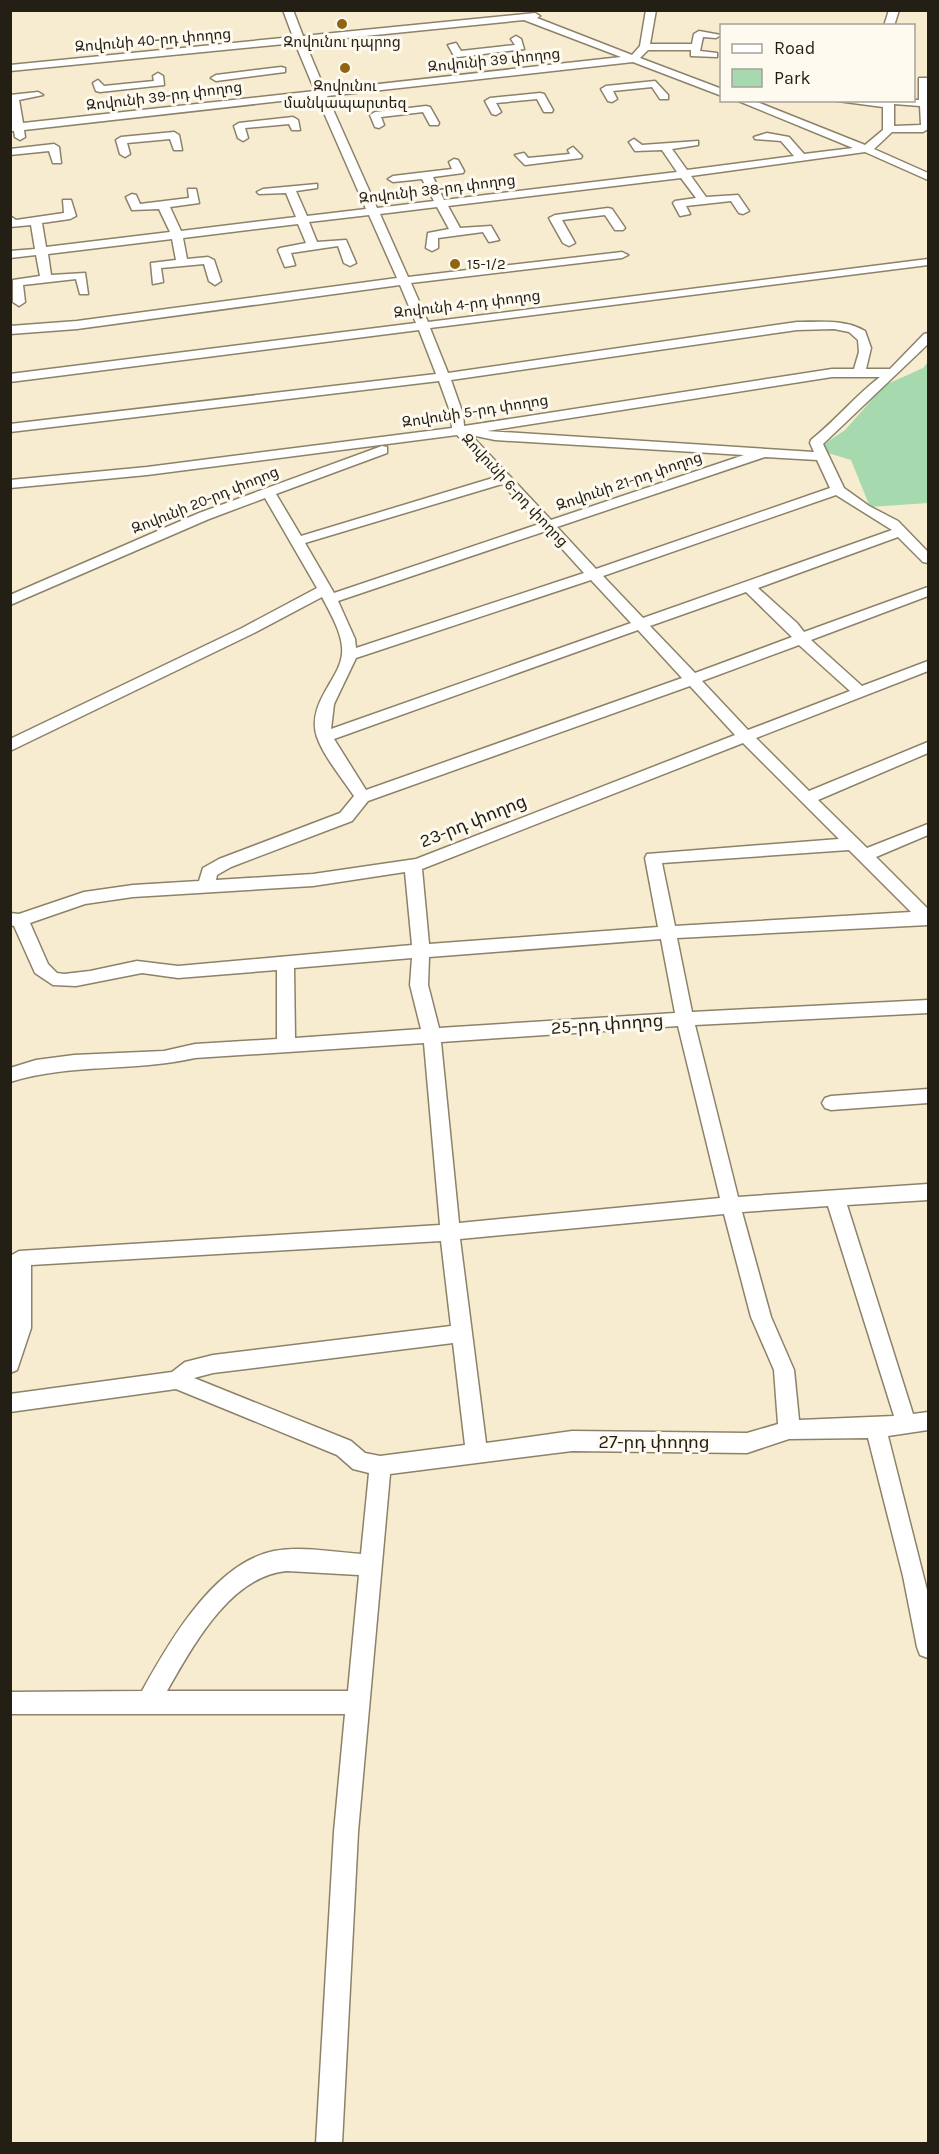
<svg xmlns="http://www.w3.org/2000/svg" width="939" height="2154" viewBox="0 0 939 2154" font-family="Karla,'Noto Sans Armenian',sans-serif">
  <rect width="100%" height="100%" fill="#f7ecd0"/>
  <path fill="#a6daae" d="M928 362V503L870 507 851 460 828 453 823 445 845 430 885 385 923 368Z"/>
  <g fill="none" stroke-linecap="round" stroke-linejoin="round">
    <defs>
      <g id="minor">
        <path d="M283 10H293L303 36 535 13 540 16 537 18 632 55 640 46 646 10H656L650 44H692L694 34 699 31 721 35 716 38 703 37 700 51 717 53V57L691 56V50H648L640 58 722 89V96L633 62 327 96 377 208 434 201 422 179 393 182 388 179 393 176 452 169 449 162 454 159 458 160 464 171 463 173 433 177 444 200 677 172 662 150 635 151 629 142 634 139 642 145 698 141V145L672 149 687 170 794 156 781 141 755 139 754 137 767 133 789 137 804 154 853 148 736 100H752L865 145 883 130V107L830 100H919V78H927L928 129 923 132H892L874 149 928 173V180L865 152 691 176 706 197 738 195 749 211 743 214 739 213 731 201 686 206 690 214 680 216 673 203 675 201 696 198 681 178 448 206 460 228 491 226 499 240 489 242 483 232 438 238V248L432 251 426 248 428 233 449 229 437 207 380 214 408 277 622 252 628 255 622 258 411 283 428 322 928 259V265L430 328 448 373 797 322C820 322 845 319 865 331L871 348 866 369H890L924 334 928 333V344L823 444 844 488 869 506 898 521 928 552V563L923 562 898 537 758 588 797 623 804 632 928 587V596L811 640 862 686 928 661V671L756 738 809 791 928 742V753L818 800 867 848 928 824V835L876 857 928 909V925L677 938 692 1012 928 1000V1013L695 1025 738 1197 928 1184V1200L847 1205 913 1414 928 1412V1430L888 1436 928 1594V1658L920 1655 917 1647 903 1576 868 1438 789 1439 747 1453 572 1451 390 1474 358 1832 342 2144H316L334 1832 345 1714H10V1692L142 1691C169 1642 214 1563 274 1551 302 1546 333 1552 361 1554L369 1473 353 1469 337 1455 176 1389 10 1412V1394L172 1372 185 1362 213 1355 451 1326 441 1241 31 1265V1328L17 1370 10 1373V1256L19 1251 440 1225 424 1043 195 1058C134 1072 71 1063 10 1082V1068L36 1060 74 1055 164 1051 195 1044 277 1039V970L178 978 142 973 76 986 53 985 35 973 14 926 10 925V913L19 914 84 892 133 885 199 881 203 868 219 859 340 813 354 796C342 778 324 757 317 737 306 704 340 679 342 654 344 635 330 613 322 597L252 634 10 751V739L242 628 317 588 265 498 209 519 10 605V595L199 513 382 446 387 447V453L276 494 301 536 496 477 457 435 147 475 10 488V480L147 467 452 428 451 414 439 381 10 432V424L436 374 419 330 10 382V374L416 323 400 285 77 329 10 334V326L77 321 397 278 369 215 309 222 317 242 346 240 356 263 350 266 344 263 338 246 291 253 295 265 285 267 278 250 280 248 306 243 298 224 183 238 187 259 208 257 214 260 221 281 215 285 209 281 204 264 161 268 163 282 153 284 151 263 176 260 172 239 48 254 51 275 85 273 88 294H80L76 279 23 285 25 302 19 306 13 302V280L40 276 36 255 10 258V251L35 249 31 225 10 227V216L16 220 64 213 63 200H71L76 216 70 219 42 223 46 247 170 232 159 209 132 210 126 197 132 194 136 195 140 204 189 198 188 189H196L199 203 170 207 181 231 296 217 286 193 259 194 257 192 263 189 317 184V188L296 191 307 216 366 209 317 97 24 130 25 137 20 140 15 137 14 131H10V95L38 92 43 95 19 100 23 123 315 91 295 43 10 71V65L293 37ZM524 20 621 57 325 90 305 42ZM894 104 920 106 921 125 894 126ZM834 329 849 332 858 340 859 352 854 369H832L464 426 463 414 451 380 797 330ZM832 377H880C855 396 836 420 811 440L810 443 814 452 487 431ZM471 435 495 440 744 455 551 520ZM765 457 817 460 830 488 596 569 557 527ZM502 484 539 524 334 593 305 543ZM836 495 892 530 643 618 603 576ZM546 531 584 573 356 648 355 639 338 601ZM591 580 631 623 331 729 334 704 356 658ZM746 592 792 637 695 673 650 626ZM638 630 682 678 366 790 334 739ZM799 645 850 691 748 730 702 681ZM690 686 735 735 416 859 313 874 216 880 217 875 231 867 352 821 368 801ZM743 743 839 839 647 854 645 858 658 927 429 944 422 869ZM849 850 911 912 675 926 662 863ZM405 872 412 945 178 966 137 961 90 971 64 974 57 973 48 964 30 923 85 904 133 897 313 886ZM661 939 675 1013 439 1028 428 985 429 957ZM412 958 410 985 421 1029 295 1038 294 968ZM678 1026 720 1198 459 1223 441 1042ZM828 1206 894 1416 799 1420 794 1370 771 1317 742 1212ZM724 1214 751 1317 774 1370 778 1424 747 1433 572 1431 486 1443 460 1239ZM453 1343 465 1445 380 1456 365 1453 351 1441 194 1378 213 1373ZM287 1571 359 1575 348 1691H167C193 1646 230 1576 287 1571Z"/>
        <path d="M889 10H899L894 26H884Z"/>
        <path d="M516 36 521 39 524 49 458 57 454 56 448 45 456 43 461 51 515 45 511 39Z"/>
        <path d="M281 67 285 68V72L216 81 211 78 216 75Z"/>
        <path d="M158 73 163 76 164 85 100 92 96 91 93 83 98 80 104 86 154 81 153 76Z"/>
        <path d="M655 81 668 95V99H660L652 87 613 91 617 99 612 102 608 101 601 89 606 86Z"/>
        <path d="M540 93 544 94 553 110 552 112H544L537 99 496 103 501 112 496 115 492 114 485 101 490 98Z"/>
        <path d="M426 106 430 107 439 123 438 125H430L423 112 381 117 384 125 379 128 375 127 370 115 375 112Z"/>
        <path d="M293 117 298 120 300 130H292L289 124 245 128 248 138 243 141 238 138 234 126 239 123Z"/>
        <path d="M174 132 179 135 182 150H174L170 139 127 143 130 154 125 157 120 154 116 140 121 137Z"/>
        <path d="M54 144 59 147 61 163H53L49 151 10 155V149Z"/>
        <path d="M573 147 582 156 581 158 525 165 515 155 524 153 528 158 570 154 568 150Z"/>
        <path d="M608 208 612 209 625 228 623 230H615L605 215 562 220 575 243 569 246 563 243 549 218 555 215Z"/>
        <path d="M928 1089V1103L831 1110 825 1108 822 1103 825 1098 831 1096Z"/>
      </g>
    </defs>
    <use href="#minor" stroke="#8c8269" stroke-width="3"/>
    <use href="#minor" fill="#fff" fill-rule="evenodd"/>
  </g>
  <g fill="#91640f" stroke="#fefaef" stroke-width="2">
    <circle cx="342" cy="24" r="6"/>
    <circle cx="345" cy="68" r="6"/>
    <circle cx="455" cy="264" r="6"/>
  </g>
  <g text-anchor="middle" stroke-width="6" stroke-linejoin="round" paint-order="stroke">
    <g font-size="15" fill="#231f15" stroke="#fefaef">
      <text transform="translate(153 40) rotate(-5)" y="5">Զովունի 40-րդ փողոց</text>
      <text transform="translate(494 60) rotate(-6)" y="5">Զովունի 39 փողոց</text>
      <text transform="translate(164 96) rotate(-7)" y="5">Զովունի 39-րդ փողոց</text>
      <text transform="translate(437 189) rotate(-7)" y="5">Զովունի 38-րդ փողոց</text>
      <text transform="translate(467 304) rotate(-7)" y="5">Զովունի 4-րդ փողոց</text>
      <text transform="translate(475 411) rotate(-9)" y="5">Զովունի 5-րդ փողոց</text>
      <text transform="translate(629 481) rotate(-19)" y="5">Զովունի 21-րդ փողոց</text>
      <text transform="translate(515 490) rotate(47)" y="5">Զովունի 6-րդ փողոց</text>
      <text transform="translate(205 500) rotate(-22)" y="5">Զովունի 20-րդ փողոց</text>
    </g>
    <g font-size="15" fill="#231f15" stroke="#fefaef">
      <text x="342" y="47">Զովունու դպրոց</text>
      <text x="345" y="91">Զովունու<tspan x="345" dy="17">մանկապարտեզ</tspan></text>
      <text x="467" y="269" text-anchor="start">15-1/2</text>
    </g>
    <g font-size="18" fill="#231f15" stroke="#fefaef">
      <text transform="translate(473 821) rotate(-22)" y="6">23-րդ փողոց</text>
      <text transform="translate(607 1024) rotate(-4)" y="6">25-րդ փողոց</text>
      <text x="654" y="1448">27-րդ փողոց</text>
    </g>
  </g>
  <rect width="939" height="2154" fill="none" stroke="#231f15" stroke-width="24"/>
  <rect x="720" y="24" width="195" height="78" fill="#fefaef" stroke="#a6a298" stroke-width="1.5"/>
  <rect x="732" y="44" width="30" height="9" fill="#ffffff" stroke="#a6a298" stroke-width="1.5"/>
  <text x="774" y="54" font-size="18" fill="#231f15">Road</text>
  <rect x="732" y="69" width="30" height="18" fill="#a6daae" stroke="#a6a298" stroke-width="1.5"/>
  <text x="774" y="84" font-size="18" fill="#231f15">Park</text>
</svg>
